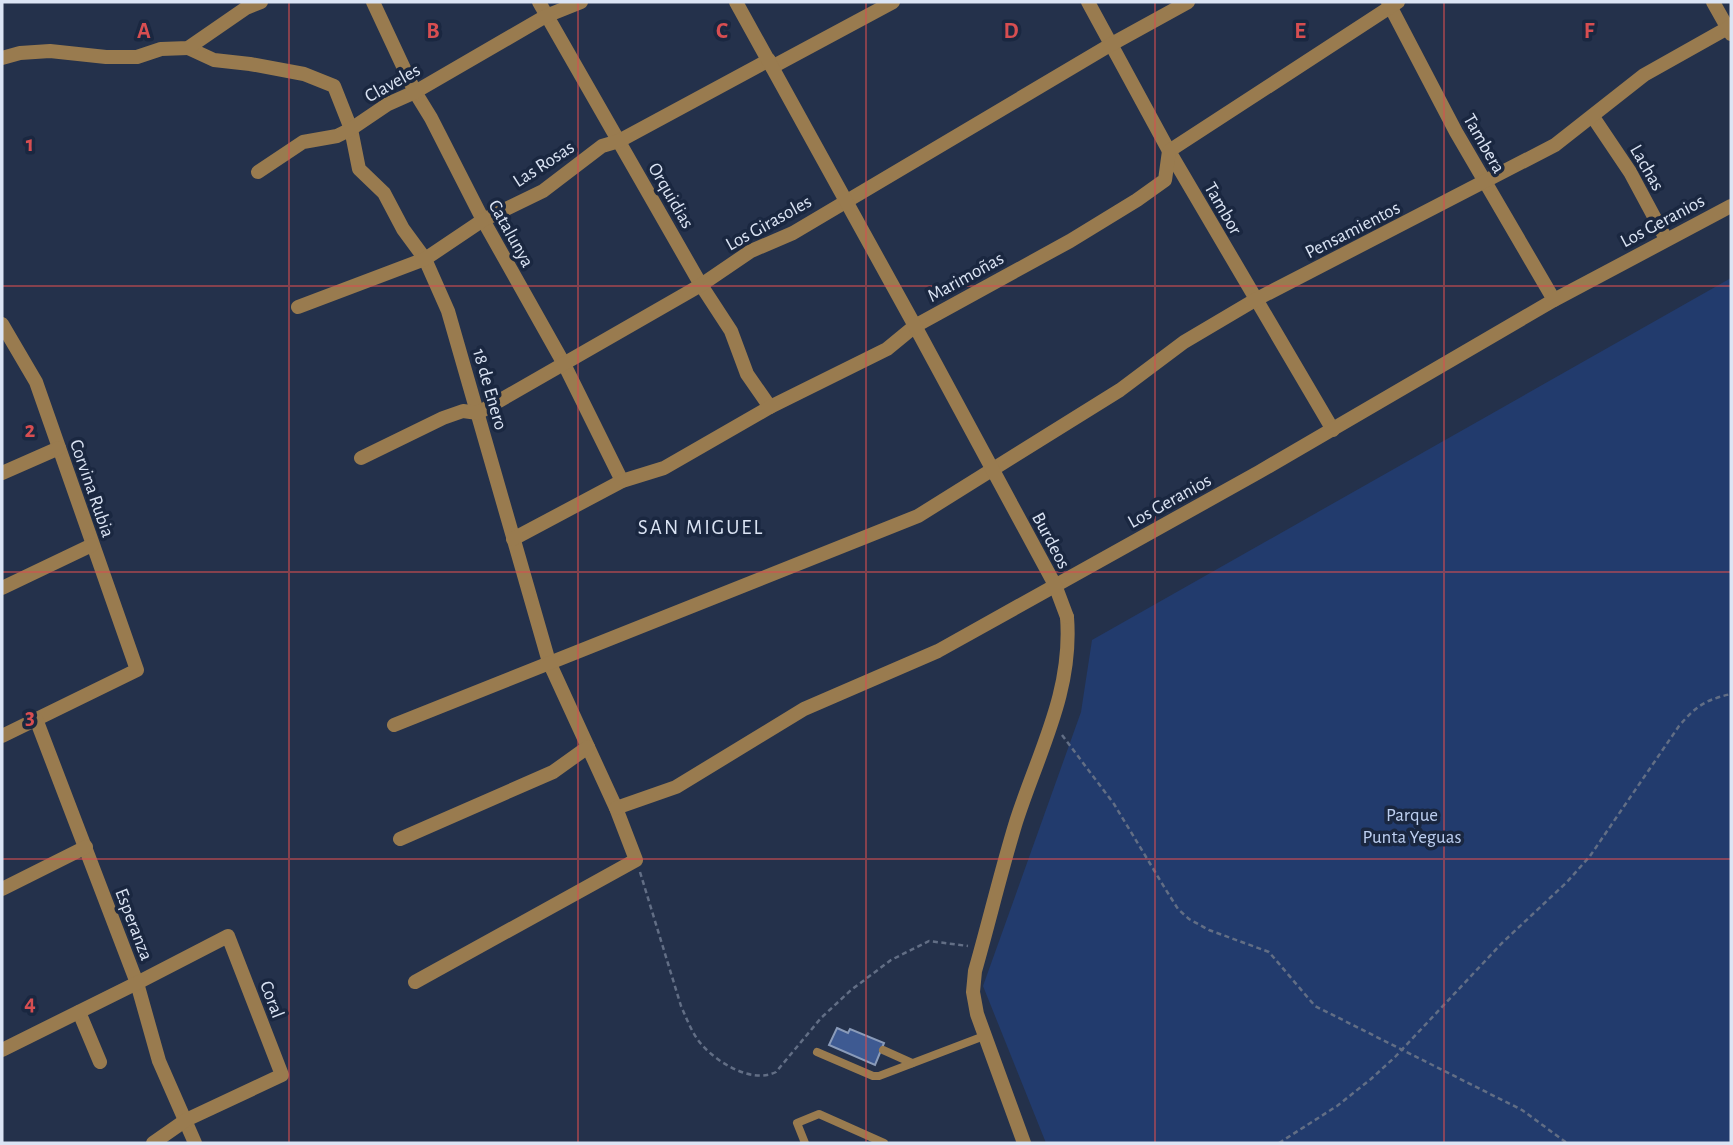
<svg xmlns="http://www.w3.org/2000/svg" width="1733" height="1145" viewBox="0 0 1733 1145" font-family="'Alegreya Sans',sans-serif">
  <rect width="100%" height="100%" fill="#24314b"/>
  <path fill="#223b6d" d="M1731 278V1143H1046L983 986 1081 712 1092 640Z"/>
  <path fill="#3e5a92" stroke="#8a9bb9" stroke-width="2" d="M837 1028 848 1033 850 1029 884 1043 875 1065 829 1045Z"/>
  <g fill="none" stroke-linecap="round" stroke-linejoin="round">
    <g stroke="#626e85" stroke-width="2.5" stroke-dasharray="5 3.5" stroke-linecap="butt">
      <path d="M1062 735 1114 804 1166 890 1178 909 1189 919 1209 930 1269 952 1315 1006 1522 1110 1567 1143"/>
      <path d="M640 872 681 1006C687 1019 692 1034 702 1045 718 1063 752 1084 776 1072L821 1018 851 990 891 960 929 941 968 946"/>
      <path d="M1279 1143 1337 1106 1371 1079 1395 1057 1502 943 1567 882 1590 856 1679 726C1696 706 1705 700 1731 694"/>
    </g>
    <g stroke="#997b4f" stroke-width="8">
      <path d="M883 1050 912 1063"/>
      <path d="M817 1052 873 1076H879L984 1036"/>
      <path d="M805 1143 797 1123 819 1114 884 1143"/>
    </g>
    <g stroke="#997b4f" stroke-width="14">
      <path d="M373 2 415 92 431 118 483 220 564 364 622 481"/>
      <path d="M539 2 701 285 731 331 747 374 770 407"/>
      <path d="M1088 2 1169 151 1333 430"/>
      <path d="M1388 2 1456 132 1554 300"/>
      <path d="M1713 2 1731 34"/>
      <path d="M188 48 214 60 250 64 304 74 334 86 351 129 359 169 384 193 403 229 425 259 448 311 549 662 616 808 636 860 415 982"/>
      <path d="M2 58 20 53 50 51 106 57H137L161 49 188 48 246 8 261 2"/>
      <path d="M772 67 893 2"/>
      <path d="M1593 117 1630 172 1666 239"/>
      <path d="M258 172 303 142 337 136 351 129 388 104 415 92 546 16 581 2"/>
      <path d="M298 307 425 259 483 220 543 191 602 146 619 141 769 60"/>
      <path d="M2 324 36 382 137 670 2 736"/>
      <path d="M361 458 443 418 463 411 478 413 701 285 751 251 793 233 1110 45 1188 2"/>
      <path d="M2 473 59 448"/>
      <path d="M513 539 622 481 664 468 770 407 887 349 915 326 1070 241 1137 200 1165 180 1169 151 1398 2"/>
      <path d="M2 588 92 545"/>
      <path d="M36 719 137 983 159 1061 195 1143"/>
      <path d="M394 725 918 516 1120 390 1184 342 1255 300 1555 145 1644 75 1731 26"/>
      <path d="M616 808 676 787 804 709 938 651 1259 472 1554 300 1731 206"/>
      <path d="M400 839 553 772 588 747"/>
      <path d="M2 889 86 847"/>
      <path d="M79 1012 100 1062"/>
      <path d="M2 1050 137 983 228 936 282 1075 186 1120 153 1143"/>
      <path d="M1024 1143 977 1014 973 992 975 971C989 922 1001 871 1016 822 1038 753 1073 692 1067 617"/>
    </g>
    <path stroke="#997b4f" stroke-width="14" d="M736 2 915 326 1055 585 1067 617"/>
  </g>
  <path fill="none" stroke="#d74e51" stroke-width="2" stroke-opacity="0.55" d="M289 2V1143M578 2V1143M866 2V1143M1155 2V1143M1444 2V1143M2 286H1731M2 572H1731M2 859H1731"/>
  <g text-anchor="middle" stroke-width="7" stroke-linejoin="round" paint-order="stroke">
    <g font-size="19" fill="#dbe4f4" stroke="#1a2740">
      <text transform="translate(392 82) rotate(-29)" y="7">Claveles</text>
      <text transform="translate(1485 143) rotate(60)" y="7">Tambera</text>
      <text transform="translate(543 163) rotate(-33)" y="7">Las Rosas</text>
      <text transform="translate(1648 167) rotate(60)" y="7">Lachas</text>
      <text transform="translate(672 195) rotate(60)" y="7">Orquidias</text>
      <text transform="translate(1224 208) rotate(60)" y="7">Tambor</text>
      <text transform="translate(1662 220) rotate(-28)" y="7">Los Geranios</text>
      <text transform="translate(768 222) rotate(-29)" y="7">Los Girasoles</text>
      <text transform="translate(1352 229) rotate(-27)" y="7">Pensamientos</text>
      <text transform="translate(512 233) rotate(61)" y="7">Catalunya</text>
      <text transform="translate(965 276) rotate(-29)" y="7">Marimoñas</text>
      <text transform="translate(491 389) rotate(74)" y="7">18 de Enero</text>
      <text transform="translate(93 488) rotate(71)" y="7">Corvina Rubia</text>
      <text transform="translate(1169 500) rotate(-29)" y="7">Los Geranios</text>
      <text transform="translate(1052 540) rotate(62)" y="7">Burdeos</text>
      <text transform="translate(135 924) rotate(69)" y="7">Esperanza</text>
      <text transform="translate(273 999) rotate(69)" y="7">Coral</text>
    </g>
    <g font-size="19" fill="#bdcff0" stroke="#1a2740">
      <text x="1412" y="821">Parque<tspan x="1412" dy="22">Punta Yeguas</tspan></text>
    </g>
    <g font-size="21" letter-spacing="2" fill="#dbe4f4" stroke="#1a2740">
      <text x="701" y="534">SAN MIGUEL</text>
    </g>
  </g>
  <g font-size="23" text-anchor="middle" font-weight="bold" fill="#d74e51" stroke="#1a2740" stroke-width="7" stroke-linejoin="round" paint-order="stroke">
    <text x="144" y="38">A</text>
    <text x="433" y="38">B</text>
    <text x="722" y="38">C</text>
    <text x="1011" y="38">D</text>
    <text x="1300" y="38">E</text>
    <text x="1589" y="38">F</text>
    <text x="30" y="151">1</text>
    <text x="30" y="437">2</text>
    <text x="30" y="724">3</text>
    <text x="30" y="1010">4</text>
  </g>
  <rect width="1733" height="1145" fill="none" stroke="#dbe4f4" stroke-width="7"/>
</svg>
